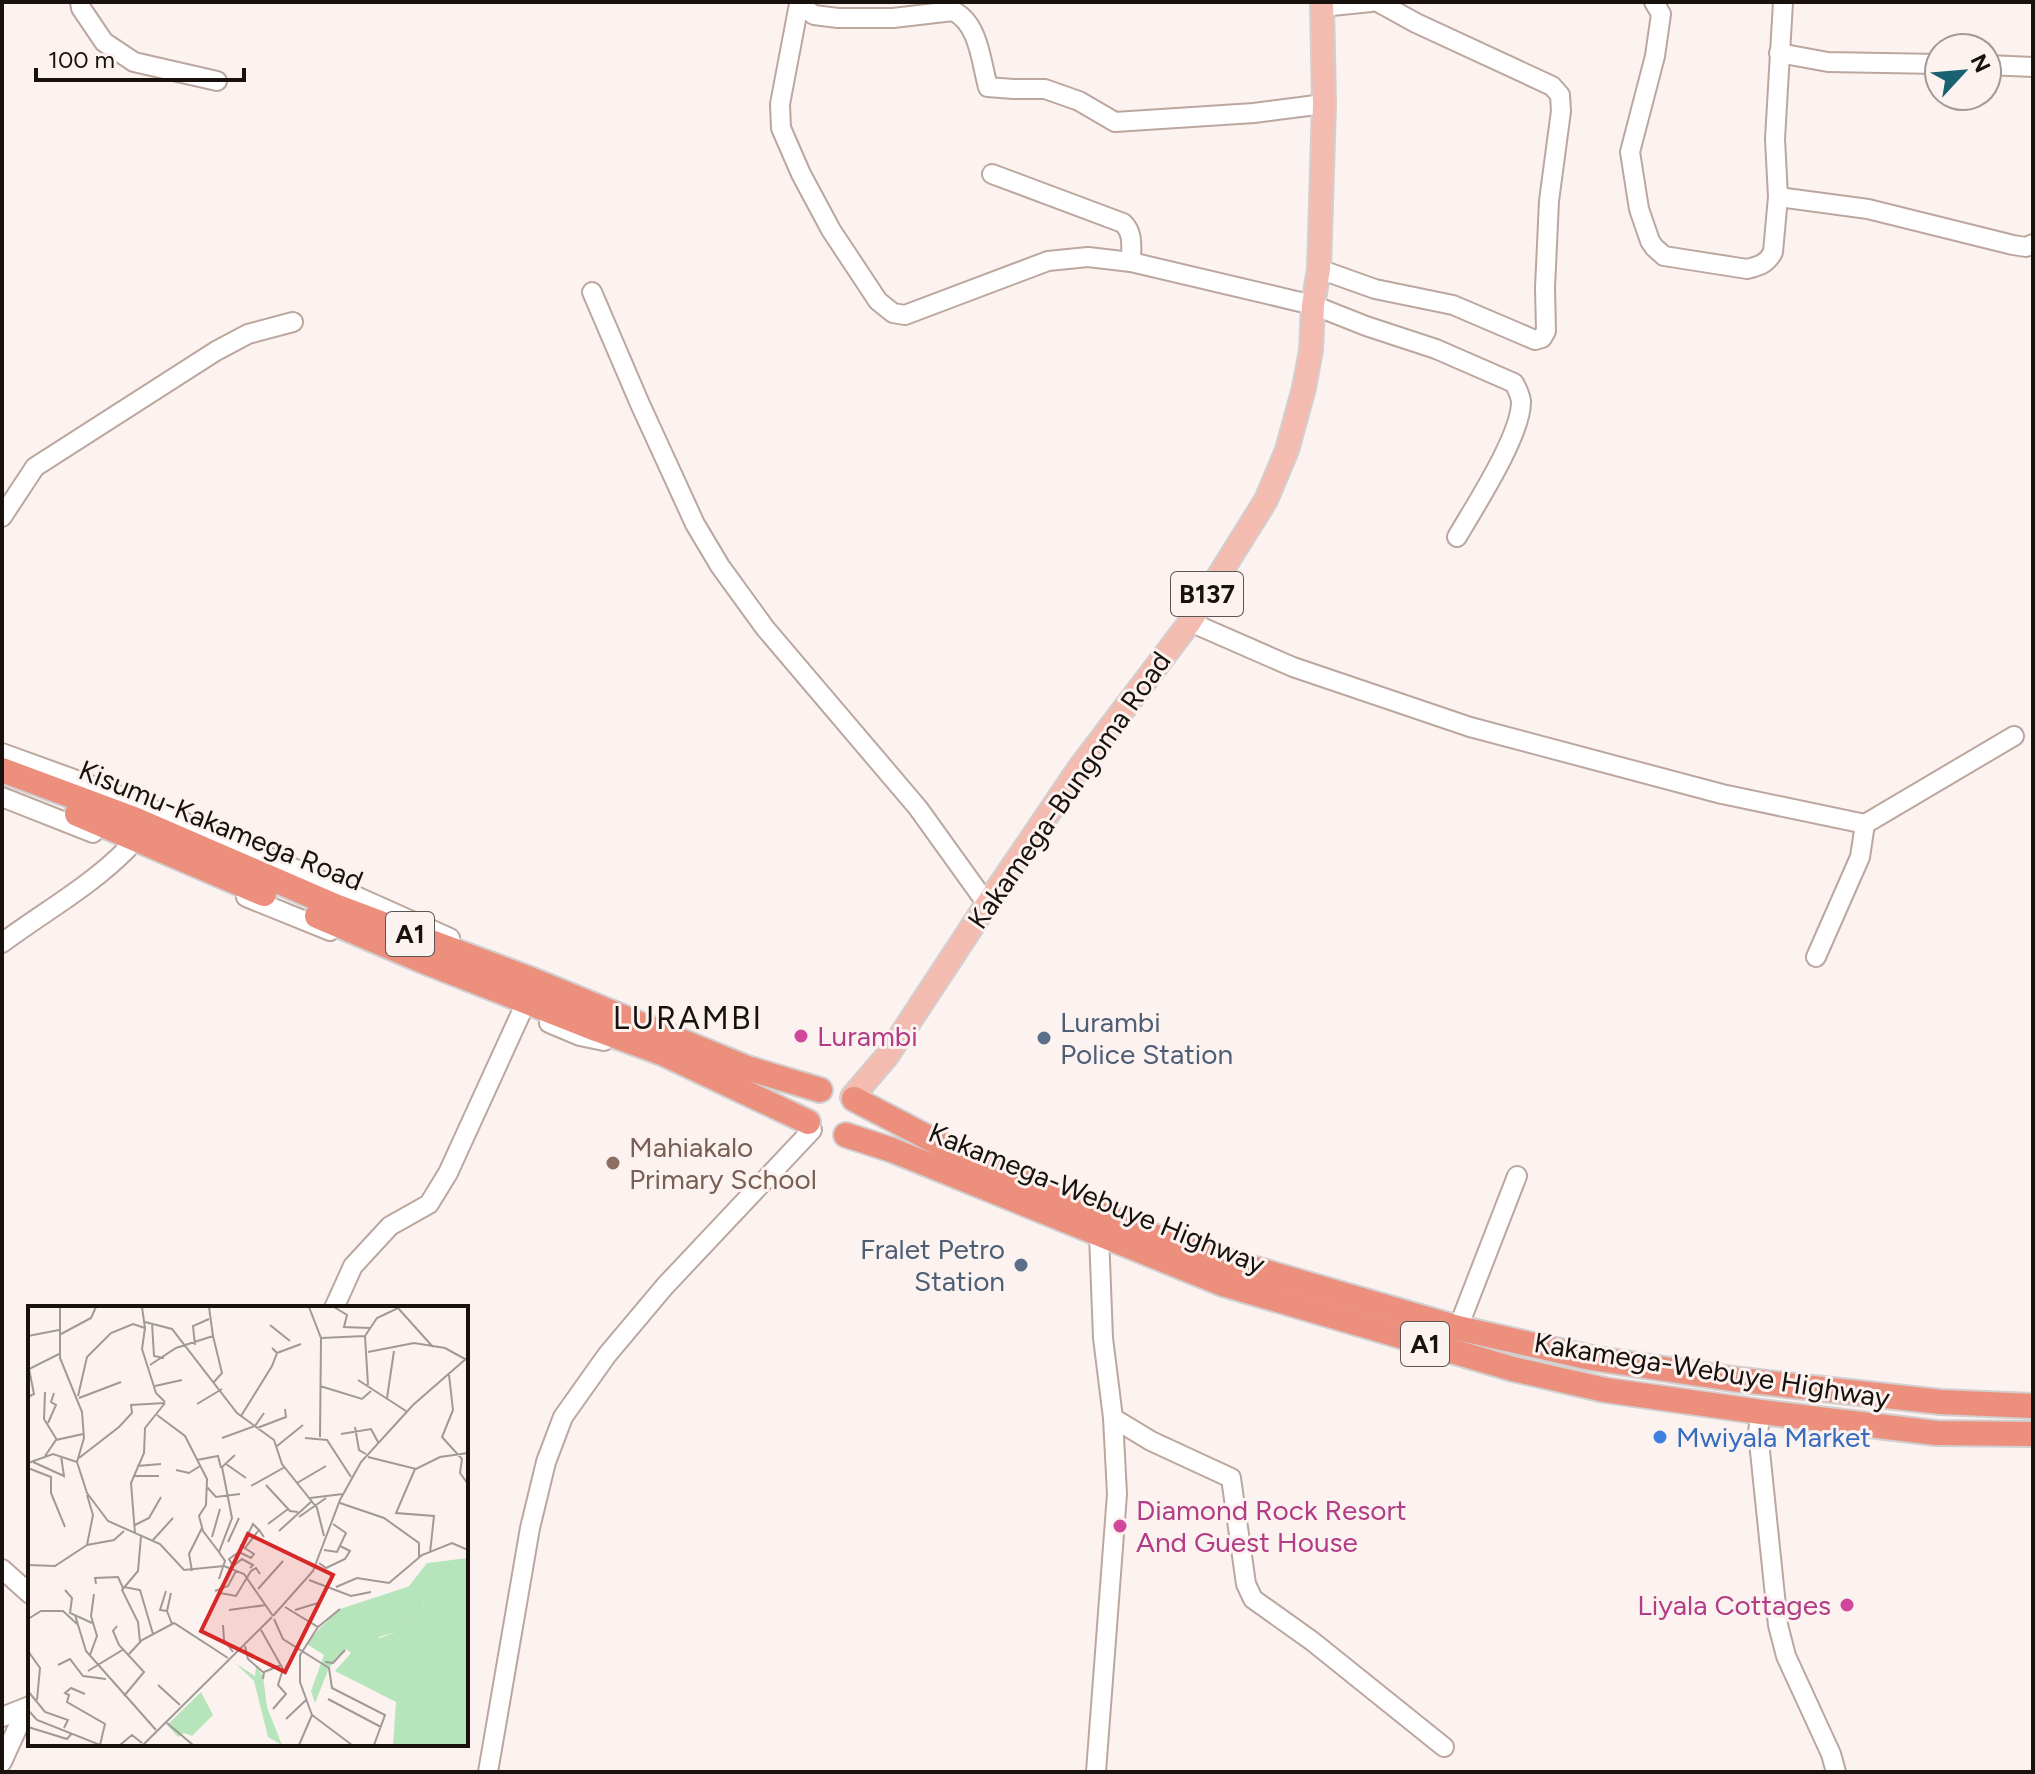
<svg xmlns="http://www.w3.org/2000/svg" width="2035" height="1774" viewBox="0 0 2035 1774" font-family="Figtree,sans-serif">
  <rect width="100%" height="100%" fill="#fcf3f0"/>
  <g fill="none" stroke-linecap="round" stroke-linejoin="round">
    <defs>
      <g id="minor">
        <path d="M80 2 81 8 104 42 134 62 217 81"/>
        <path d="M799 2V4L814 15 838 18H893L953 11C979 23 981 62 988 87L1013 89H1045L1079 101 1115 122 1254 113 1324 104"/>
        <path d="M1654 2 1661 14 1655 56 1630 152 1639 209 1650 241 1654 247 1664 256 1747 269C1759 266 1767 264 1773 252L1778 197 1775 139 1783 2"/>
        <path d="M799 4 780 104 781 128 801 174 831 230 878 301 893 313 905 315 1048 261 1088 257 1131 262 1313 305 1366 326 1436 349 1514 383C1517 389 1520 394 1521 401 1522 434 1475 506 1457 537"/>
        <path d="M1322 7 1371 2"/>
        <path d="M1779 53 1828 62 1939 64"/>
        <path d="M1987 65 2033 67"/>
        <path d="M992 174 1123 223C1134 233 1131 248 1131 262"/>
        <path d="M1778 197 1868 209 2013 245 2026 247 2033 244"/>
        <path d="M1319 269 1375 289 1453 305 1535 340 1542 338 1546 331 1545 288 1549 201 1561 111 1560 95 1552 86 1416 23 1378 2"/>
        <path d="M592 292 640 404 695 524 720 566 765 628 918 808 987 904"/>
        <path d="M2 517 35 467 216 351 248 334 293 322"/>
        <path d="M1190 622 1293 667 1470 727 1722 794 1865 824"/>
        <path d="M2 753 115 794 273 859 450 938"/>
        <path d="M2 797 93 833"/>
        <path d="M246 897 330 931"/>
        <path d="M2 943C45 911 91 886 128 848"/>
        <path d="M1816 957 1860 857 1865 824 2014 736"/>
        <path d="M549 1023 580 1036 604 1041"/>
        <path d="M334 1308 353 1266 390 1226 429 1204 448 1173 522 1011"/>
        <path d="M1458 1328 1517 1176"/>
        <path d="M1761 1412 1758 1432 1778 1625 1786 1656 1831 1754 1836 1772"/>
        <path d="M1113 1418 1151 1441 1231 1478 1246 1584 1253 1599 1312 1641 1444 1747"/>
        <path d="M2 1569 30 1594"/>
        <path d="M2 1717 30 1706"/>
        <path d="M2 1762 26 1709"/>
        <path d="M488 1772 530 1528 546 1462 563 1417 607 1355 665 1286 812 1130"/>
        <path d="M1096 1772 1117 1494 1113 1418 1103 1338 1099 1234"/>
      </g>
      <path id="major" d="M852 1097 887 1056 987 904 1080 767 1190 622 1266 500 1287 450 1304 388 1311 350 1313 305 1319 269 1324 104 1322 2"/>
      <g id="highway">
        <path d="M2 770 134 819 335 906 530 979 747 1068 820 1090"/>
        <path d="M77 814 264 894"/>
        <path d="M317 916 423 961 596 1029 662 1053 808 1122"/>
        <path d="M854 1099 967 1158 1180 1247 1458 1328 1591 1358 1732 1379 1941 1402 2033 1406"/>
        <path d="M846 1135 892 1150 1223 1284 1513 1369 1605 1390 1761 1412 1936 1433 2033 1434"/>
      </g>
    </defs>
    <use href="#minor" stroke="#bca79f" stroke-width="22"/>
    <use href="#major" stroke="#d1cfcf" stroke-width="26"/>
    <use href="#highway" stroke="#d1cfcf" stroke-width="28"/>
    <use href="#minor" stroke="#fff" stroke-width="18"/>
    <use href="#major" stroke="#f4bcb1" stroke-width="22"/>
    <use href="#highway" stroke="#ed8f7d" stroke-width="24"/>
  </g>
  <g fill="#d1479c" stroke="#fcf3f0" stroke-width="3">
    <circle cx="801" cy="1036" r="8"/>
    <circle cx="1120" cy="1526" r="8"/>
    <circle cx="1847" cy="1605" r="8"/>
  </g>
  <g fill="#5c6f8a" stroke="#fcf3f0" stroke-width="3">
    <circle cx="1044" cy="1038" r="8"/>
    <circle cx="1021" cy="1265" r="8"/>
  </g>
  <circle fill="#8d6e63" stroke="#fcf3f0" stroke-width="3" cx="613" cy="1163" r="8"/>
  <circle fill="#3f7fe0" stroke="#fcf3f0" stroke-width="3" cx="1660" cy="1437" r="8"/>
  <g text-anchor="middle" stroke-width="6" stroke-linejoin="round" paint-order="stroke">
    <g fill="#fcf3f0" stroke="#5c5552" stroke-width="2">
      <rect x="1171" y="572" width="72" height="44" rx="6"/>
      <rect x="386" y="912" width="48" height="44" rx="6"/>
      <rect x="1401" y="1322" width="48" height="44" rx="6"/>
    </g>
    <g font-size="26" font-weight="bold" fill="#18110e">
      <text x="1207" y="603">B137</text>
      <text x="410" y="943">A1</text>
      <text x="1425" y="1353">A1</text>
    </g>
    <g font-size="28" fill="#18110e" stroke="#fcf3f0">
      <text transform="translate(1069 790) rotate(-55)" y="10">Kakamega-Bungoma Road</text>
      <text transform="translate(221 825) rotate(22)" y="10">Kisumu-Kakamega Road</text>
      <text transform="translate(1097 1198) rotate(22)" y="10">Kakamega-Webuye Highway</text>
      <text transform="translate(1712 1370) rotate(9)" y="10">Kakamega-Webuye Highway</text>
    </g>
    <g font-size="28" fill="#4e5e75" stroke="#fcf3f0" text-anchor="start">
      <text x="1060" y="1032">Lurambi<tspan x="1060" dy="32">Police Station</tspan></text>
      <text x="1005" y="1259" text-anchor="end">Fralet Petro<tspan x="1005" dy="32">Station</tspan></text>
    </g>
    <g font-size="28" fill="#b23c85" stroke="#fcf3f0" text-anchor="start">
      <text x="817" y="1046">Lurambi</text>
      <text x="1136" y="1520">Diamond Rock Resort<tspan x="1136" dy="32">And Guest House</tspan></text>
      <text x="1831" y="1615" text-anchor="end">Liyala Cottages</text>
    </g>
    <g font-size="28" fill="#785e54" stroke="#fcf3f0" text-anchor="start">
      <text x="629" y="1157">Mahiakalo<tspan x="629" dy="32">Primary School</tspan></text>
    </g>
    <g font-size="28" fill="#366cbe" stroke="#fcf3f0" text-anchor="start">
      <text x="1676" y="1447">Mwiyala Market</text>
    </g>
    <g font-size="32" letter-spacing="2" fill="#18110e" stroke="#fcf3f0">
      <text x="688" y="1029">LURAMBI</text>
    </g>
  </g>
  <g transform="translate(28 1306)">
    <rect width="440" height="440" fill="#fcf3f0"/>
    <path d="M385 279 379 284 395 293 396 300 367 326 319 341 291 323 312 303Z" fill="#b7e5bb"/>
    <path d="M440 252V439H365L368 396 307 365 323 347 318 343 301 362 287 397 283 385 296 349 279 338 291 323 318 340 336 323 352 332 367 326 396 300 395 293 378 284 399 257Z" fill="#b7e5bb"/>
    <path d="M207 357 227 370 228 360 235 370 239 401 254 439 240 431 226 375ZM173 386 185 409 164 430 156 427 150 431 139 419Z" fill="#b7e5bb"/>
    <path fill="none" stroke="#a19996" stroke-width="2" d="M32 1V52L54 106 56 132 49 156M281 1 293 32 337 30M306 1 319 9 316 21 342 22M117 16 144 23 209 107 246 134 254 158 289 202 296 230M124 17 126 50 136 52M242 19 262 35M117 22 114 43 128 87 137 96M33 28 63 12 68 1M0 30 31 24M185 30 194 67 186 76M167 39 165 20 181 13M340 46 386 37 417 42 437 53M249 47 273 38M122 59 148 42 185 30 181 1M421 69 425 104 414 131 434 153 432 167 440 178M330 74 378 105M340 79 337 30 349 12 370 2 405 41M127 80 154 74M292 80 334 93 343 85M17 86 16 113 29 134M50 90 59 51 83 27 105 18 117 22 114 1M0 91 6 88 1 63 33 47M51 92 93 76M359 92 366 45M169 98 194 83M129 109 157 130 179 173 178 199 171 210 175 225 191 246M213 110 244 60 249 47 244 42M20 117 28 99 23 96 26 87M327 121 331 144 338 148M229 122 258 111 257 103M313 128 343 123 350 136M292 131 293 32M194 132 227 120 236 107M277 132 299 134 323 171M249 140 275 119M17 150 28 134 55 128M340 151 388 163 412 151 440 147M51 152 91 121 104 107 103 99 137 97M169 154 190 150 193 162M5 156 36 170 33 150M0 157 25 148 49 156 59 187 80 215 132 238 156 264 196 260 216 268 245 310M198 158 218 172M109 160 133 158M0 162 23 171V187L37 221M387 163 368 207 406 210 402 247M148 164 161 167 172 160M106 170H131M269 177 298 160M238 179 262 205 270 206M178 180 188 191 212 188M223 180 257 161M282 192 315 188M312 197 356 212 391 237V251M271 211 298 192M240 218 260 203M107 219 121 212 133 191M251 225 284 195M107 227 103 177 116 147 117 122 137 97M184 231 192 203M125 234 145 212M200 236 211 212M59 239 86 234 96 225M217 242 231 224 236 231M296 244 309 246 318 227 305 218M211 246 225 218 231 224M291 257 298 262 317 253 322 245 312 240M0 259 27 260 59 239 65 209 59 189M205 260 201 253 211 246 223 252 226 248 212 239M204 261 214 253 225 259 222 262M164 265 161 248 174 222M191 273 197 255 191 246 204 212 194 161 207 149M281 274 323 290 343 286M68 278 67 272 90 271 95 282M96 281 112 284 125 328M308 281 329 272 361 277 394 249 424 237 440 244M230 283 255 255M37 284 44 292 42 307 64 317M138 285 132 304 139 305M187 285 200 280 208 265M143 287 139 305 144 318M192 287 208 290 223 265 228 262 232 268M257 301 290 321 312 303M201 304 238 299M267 304 290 297M47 309 58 345 128 424M245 310 285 265 312 194 333 156 385 99 440 51M0 313 13 305H35L49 318M246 313 255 333 301 362 304 382 357 409 346 439M195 319 196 334 205 346M89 320 85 325 91 339 116 366 96 390M290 321 272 349V376L284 409 324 439M233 324 255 363 250 379 258 388 245 403M112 336 110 316 94 284 110 265 113 230M217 340 220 353 236 367M0 345 12 362 9 394M101 348 114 334 146 317 200 352M62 349 69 330 63 310 66 288M297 356 305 357 317 344M30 359 42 353 55 370 78 373M60 365 96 343M235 373 236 366 253 359M130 379 152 399M0 385 17 406 40 414 36 422M300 393 353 421M0 404 9 414 72 439 77 418 39 396 41 389 37 387 43 382 57 388M258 413 278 394M139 417 165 439M0 421 39 433 44 427M92 439 104 429 114 437M115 439 244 311M271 439 284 409"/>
    <path fill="#d62828" fill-opacity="0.15" stroke="#d62828" stroke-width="4" d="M220 228 305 269 257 366 173 325Z"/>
    <rect width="440" height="440" fill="none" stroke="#18110e" stroke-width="4"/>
  </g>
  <rect width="2035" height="1774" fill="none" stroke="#18110e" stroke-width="8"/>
  <g transform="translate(1963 72) rotate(64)"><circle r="38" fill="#fcf3f0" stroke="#a19996" stroke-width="2"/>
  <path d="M0-6L14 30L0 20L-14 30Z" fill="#1a6171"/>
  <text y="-12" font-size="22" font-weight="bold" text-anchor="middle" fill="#18110e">N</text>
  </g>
  <path d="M36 68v12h208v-12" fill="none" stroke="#18110e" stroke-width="4"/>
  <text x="48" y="68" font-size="24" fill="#18110e" stroke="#fcf3f0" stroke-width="6" paint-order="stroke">100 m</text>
</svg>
